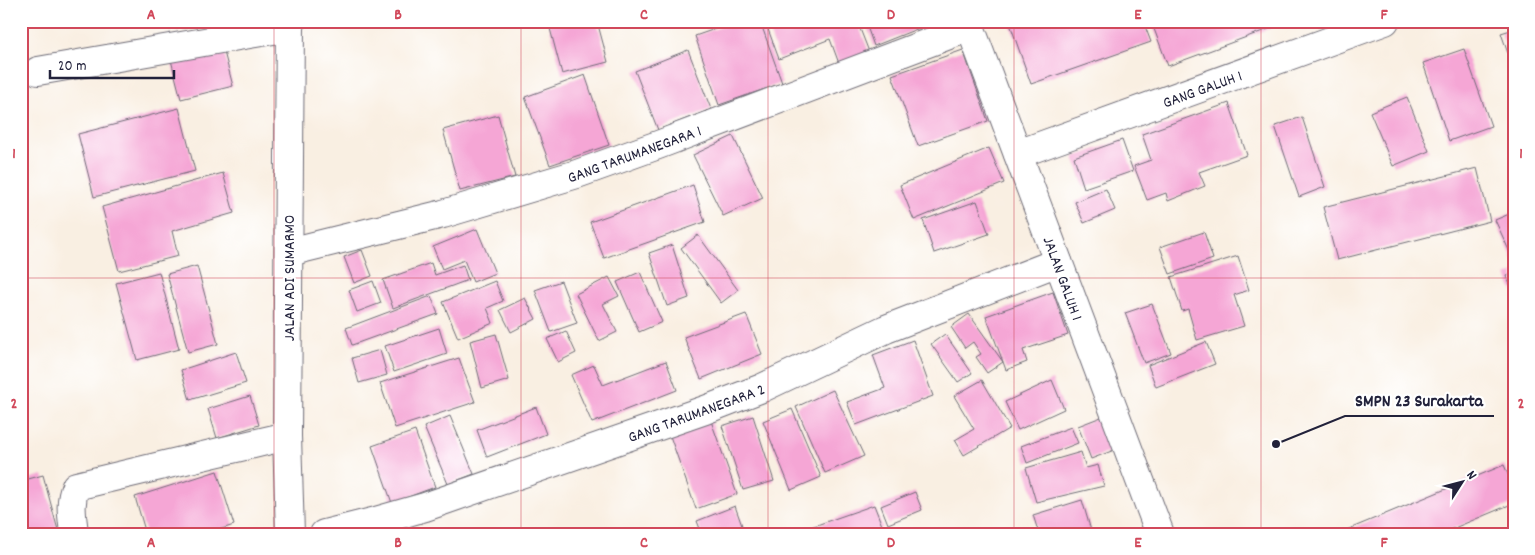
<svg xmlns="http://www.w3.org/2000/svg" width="1535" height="555" viewBox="0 0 1535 555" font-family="Dekko,sans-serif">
  <rect width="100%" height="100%" fill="#fff"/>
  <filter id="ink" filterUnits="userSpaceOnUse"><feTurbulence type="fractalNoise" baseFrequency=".02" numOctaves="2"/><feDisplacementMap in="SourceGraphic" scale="10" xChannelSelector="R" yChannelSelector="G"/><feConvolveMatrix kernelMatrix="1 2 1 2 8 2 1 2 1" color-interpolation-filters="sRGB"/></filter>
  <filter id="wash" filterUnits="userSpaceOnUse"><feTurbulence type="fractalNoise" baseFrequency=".0096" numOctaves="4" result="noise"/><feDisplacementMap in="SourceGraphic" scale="20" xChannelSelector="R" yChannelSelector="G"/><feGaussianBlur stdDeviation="1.12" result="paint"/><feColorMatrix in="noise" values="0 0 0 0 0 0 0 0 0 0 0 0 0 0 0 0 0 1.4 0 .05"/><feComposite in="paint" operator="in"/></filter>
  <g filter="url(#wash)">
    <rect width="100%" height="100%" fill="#f9efe2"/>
    <g id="blocks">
      <g fill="#f5a6d5">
        <path d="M548 21H597L608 62 562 74Z"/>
        <path d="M738 21H760L782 83 719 105 695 36Z"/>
        <path d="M765 21H857L871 57 841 69 830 39 779 59Z"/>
        <path d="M865 21H937L874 46Z"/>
        <path d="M1009 21H1143L1151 42 1031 84Z"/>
        <path d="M1151 21H1290L1168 66Z"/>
        <path d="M1514 29V68H1513L1501 33Z"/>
        <path d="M223 48 233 86 181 99 171 60Z"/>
        <path d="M1464 49 1491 126 1449 141 1423 63Z"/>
        <path d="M688 50 711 109 658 130 635 71Z"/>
        <path d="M963 50 988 121 918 146 892 75Z"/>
        <path d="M585 75 609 145 550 165 525 97Z"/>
        <path d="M1407 97 1429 151 1393 166 1370 112Z"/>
        <path d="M1229 103 1247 155 1199 172 1205 186 1168 201 1166 193 1147 200 1134 166 1151 160 1142 134Z"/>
        <path d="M179 108 195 171 94 197 78 134Z"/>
        <path d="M498 115 515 177 460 191 443 130Z"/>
        <path d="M1302 117 1325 187 1299 197 1275 126Z"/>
        <path d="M733 136 763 198 723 216 693 155Z"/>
        <path d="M1122 140 1133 171 1084 188 1074 157Z"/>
        <path d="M989 148 1004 183 914 220 900 185Z"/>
        <path d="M1477 168 1490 221 1337 260 1323 207Z"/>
        <path d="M223 173 234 213 172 231 178 256 119 271 102 207Z"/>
        <path d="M693 185 705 222 604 258 590 222Z"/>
        <path d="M1106 189 1115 210 1084 223 1075 202Z"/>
        <path d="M977 201 989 234 934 253 923 220Z"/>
        <path d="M1514 212V261L1495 220Z"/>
        <path d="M477 229 495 273 473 282 464 260 442 269 433 247Z"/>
        <path d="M1204 232 1213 259 1170 274 1160 247Z"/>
        <path d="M698 235 738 290 721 303 681 248Z"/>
        <path d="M672 245 689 298 667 306 649 253Z"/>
        <path d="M362 250 372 276 354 283 344 257Z"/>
        <path d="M1238 256 1249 290 1234 295 1244 326 1197 340 1188 309 1182 311 1171 277Z"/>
        <path d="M431 263 435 275 463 265 468 280 393 308 383 280Z"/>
        <path d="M197 266 218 344 188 352 167 274Z"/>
        <path d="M159 272 179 349 137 360 116 283Z"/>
        <path d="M640 272 662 322 639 332 617 282Z"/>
        <path d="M1514 272V293L1506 276Z"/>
        <path d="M609 277 619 296 603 304 617 332 599 341 576 294Z"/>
        <path d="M373 281 381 303 357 312 349 290Z"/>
        <path d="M495 281 503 301 487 308 493 323 458 338 443 302Z"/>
        <path d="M561 281 577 323 551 332 535 290Z"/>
        <path d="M1053 292 1068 335 1023 350 1027 362 1006 370 986 316Z"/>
        <path d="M431 296 438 314 352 345 346 328Z"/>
        <path d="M525 298 536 319 511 332 500 310Z"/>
        <path d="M1152 304 1171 353 1144 363 1125 313Z"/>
        <path d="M746 314 762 354 701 379 684 337Z"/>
        <path d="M969 314 1003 362 987 373 976 357 981 354 973 342 965 348 951 327Z"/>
        <path d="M439 328 447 354 394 372 385 346Z"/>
        <path d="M566 331 576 353 558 362 547 339Z"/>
        <path d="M496 334 509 380 482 388 470 341Z"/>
        <path d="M945 334 972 373 958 382 931 344Z"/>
        <path d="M913 340 933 396 856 425 847 402 885 388 873 355Z"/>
        <path d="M1206 342 1215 364 1156 387 1148 365Z"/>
        <path d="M380 350 387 375 359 383 352 358Z"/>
        <path d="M236 352 246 383 190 400 181 370Z"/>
        <path d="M459 358 475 402 395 428 380 383Z"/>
        <path d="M666 361 677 390 592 423 571 375 594 365 603 385Z"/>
        <path d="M982 380 1010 428 964 455 955 440 974 429 954 396Z"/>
        <path d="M1052 380 1064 409 1018 430 1005 402Z"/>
        <path d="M833 390 864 456 825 473 796 407Z"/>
        <path d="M250 396 259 425 217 438 208 409Z"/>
        <path d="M536 407 546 434 487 457 477 430Z"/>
        <path d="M792 409 821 477 791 490 763 421Z"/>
        <path d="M1109 414 1122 447 1091 459 1078 426Z"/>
        <path d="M450 416 474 474 448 484 424 427Z"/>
        <path d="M753 416 774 481 743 490 722 426Z"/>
        <path d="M711 421 737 494 696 509 670 436Z"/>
        <path d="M1071 427 1078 443 1027 463 1021 446Z"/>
        <path d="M415 431 435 487 392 503 372 446Z"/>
        <path d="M1081 452 1086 468 1098 465 1104 486 1036 502 1026 468Z"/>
        <path d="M1504 465 1514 488V503L1440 534H1337Z"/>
        <path d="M217 471 234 525 206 534H146L135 497Z"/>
        <path d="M43 475 59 534H21V481Z"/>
        <path d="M915 492 922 510 888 524 881 506Z"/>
        <path d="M1082 500 1092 534H1039L1033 515Z"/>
        <path d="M874 505 883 528 867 534H791Z"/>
        <path d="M735 506 745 534H702L697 521Z"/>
      </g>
    </g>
  </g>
  <g filter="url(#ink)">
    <use href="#blocks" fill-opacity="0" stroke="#6d6a75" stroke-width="1"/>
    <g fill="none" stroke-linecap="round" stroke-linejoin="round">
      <defs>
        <g id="street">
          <path d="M968 21 1160 534"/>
          <path d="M38 71 290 27"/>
          <path d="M1018 154 1385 21"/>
          <path d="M289 252 443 214 577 174 658 145 970 27"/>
          <path d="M74 532C72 516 69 502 76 486L287 436"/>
          <path d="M324 534 376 521 425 507 705 410 762 388 886 329 1058 262"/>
        </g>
        <path id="secondary" d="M290 21 287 436 290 534"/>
      </defs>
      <use href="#street" stroke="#6d6a75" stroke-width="30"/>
      <use href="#secondary" stroke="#6d6a75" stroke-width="30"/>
      <use href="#street" stroke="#fff" stroke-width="28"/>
      <use href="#secondary" stroke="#fff" stroke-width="28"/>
    </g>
  </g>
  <path fill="none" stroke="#d1495b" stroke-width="1" stroke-opacity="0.55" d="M274 21V534M521 21V534M768 21V534M1014 21V534M1261 21V534M21 278H1514"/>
  <g text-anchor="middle" stroke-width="4.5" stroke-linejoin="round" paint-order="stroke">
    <g font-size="16" fill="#22223b" stroke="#fff">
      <text transform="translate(1202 88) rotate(-20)" y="6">GANG GALUH 1</text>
      <text transform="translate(634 153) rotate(-20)" y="6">GANG TARUMANEGARA 1</text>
      <text transform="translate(288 278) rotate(-90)" y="6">JALAN ADI SUMARMO</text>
      <text transform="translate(1064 278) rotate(70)" y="6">JALAN GALUH 1</text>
      <text transform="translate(696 412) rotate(-20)" y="6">GANG TARUMANEGARA 2</text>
    </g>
  </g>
  <path fill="none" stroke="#22223b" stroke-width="2" d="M1276 444L1345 416H1494"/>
  <circle fill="#22223b" stroke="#fff" stroke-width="2" cx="1276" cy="444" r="5"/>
  <g font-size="18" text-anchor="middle" font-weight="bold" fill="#22223b" stroke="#fff" stroke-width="4.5" stroke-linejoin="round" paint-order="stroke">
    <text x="1419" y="406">SMPN 23 Surakarta</text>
  </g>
  <rect width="1535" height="555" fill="none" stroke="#fff" stroke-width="55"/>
  <g transform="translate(1462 482) rotate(54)" stroke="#ffffff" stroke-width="4" paint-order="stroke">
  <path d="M0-4L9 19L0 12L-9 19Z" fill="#22223b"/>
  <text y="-8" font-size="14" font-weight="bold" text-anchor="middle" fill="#22223b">N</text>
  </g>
  <path d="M50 70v8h124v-8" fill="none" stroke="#22223b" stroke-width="2.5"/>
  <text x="58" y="70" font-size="15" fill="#22223b" stroke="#ffffff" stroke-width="4" paint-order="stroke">20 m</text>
  <rect x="28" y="28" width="1480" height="500" fill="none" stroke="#d1495b" stroke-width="2"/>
  <g font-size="16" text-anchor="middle" font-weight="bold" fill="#d1495b">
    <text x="151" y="19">A</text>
    <text x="398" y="19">B</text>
    <text x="644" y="19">C</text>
    <text x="891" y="19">D</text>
    <text x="1138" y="19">E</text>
    <text x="1384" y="19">F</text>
    <text x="14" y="158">1</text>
    <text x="1521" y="158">1</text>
    <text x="14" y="408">2</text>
    <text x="1521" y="408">2</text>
    <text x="151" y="547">A</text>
    <text x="398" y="547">B</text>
    <text x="644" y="547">C</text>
    <text x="891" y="547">D</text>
    <text x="1138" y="547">E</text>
    <text x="1384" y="547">F</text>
  </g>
</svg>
